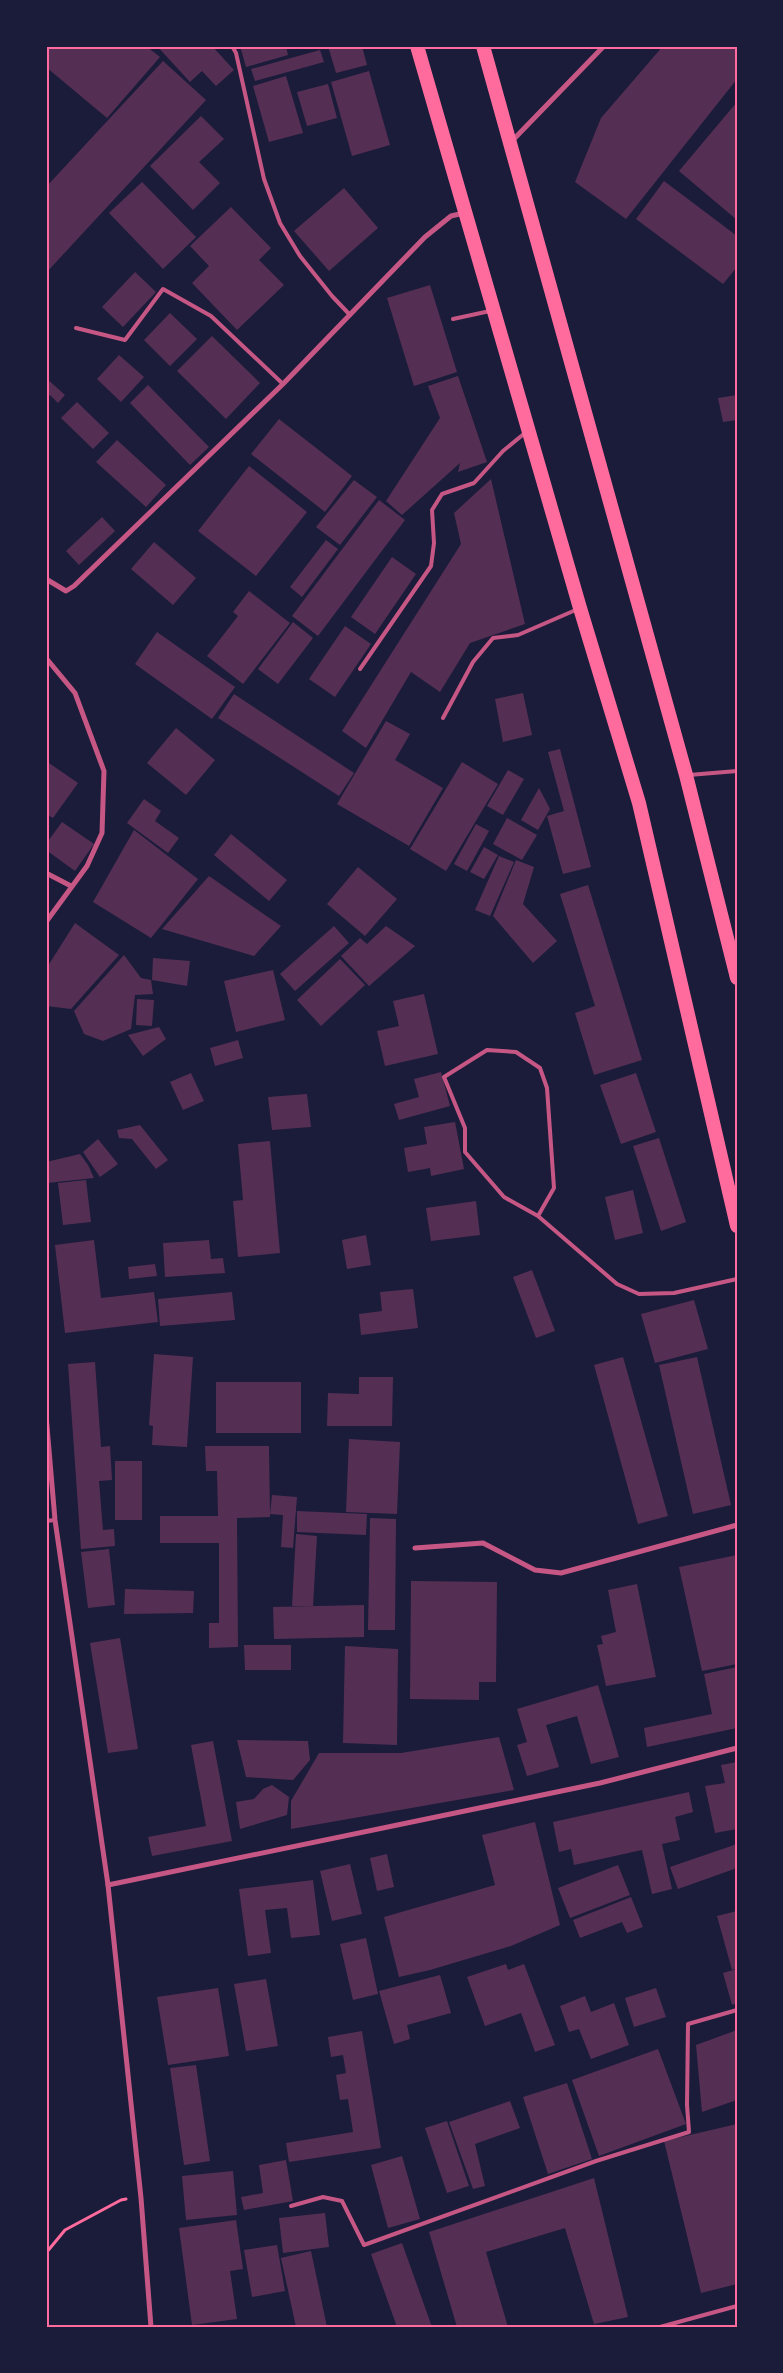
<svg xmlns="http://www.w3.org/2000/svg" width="783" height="2373" viewBox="0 0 783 2373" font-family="'Source Serif 4',serif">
  <rect width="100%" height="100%" fill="#1b1b3a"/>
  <g fill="#542f53">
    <path d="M46 46H146L160 57 107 118 46 67Z"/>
    <path d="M157 46H212L234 70 216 86 202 71 190 82Z"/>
    <path d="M240 46H286L288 55 246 67Z"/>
    <path d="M328 46H362L367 65 336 73Z"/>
    <path d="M663 46H737V79L626 219 575 182 601 118Z"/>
    <path d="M320 50 324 62 255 81 251 69Z"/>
    <path d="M163 61 206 100 46 273V187Z"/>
    <path d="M369 71 390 145 352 156 331 82Z"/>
    <path d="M286 76 303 133 269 142 253 86Z"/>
    <path d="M328 84 337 118 307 126 297 92Z"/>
    <path d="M737 102V220L679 171Z"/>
    <path d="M201 116 224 139 199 162 220 183 193 210 150 166Z"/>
    <path d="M664 181 737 236V267L723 284 636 219Z"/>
    <path d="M142 182 196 237 163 269 109 213Z"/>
    <path d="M344 188 378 228 329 271 294 231Z"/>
    <path d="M231 207 271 248 259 260 284 285 237 330 192 283 209 266 190 246Z"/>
    <path d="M135 272 156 292 123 327 102 307Z"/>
    <path d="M430 285 457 372 414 386 387 298Z"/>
    <path d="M170 313 197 339 170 366 144 340Z"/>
    <path d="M212 336 260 383 226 419 177 371Z"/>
    <path d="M119 355 144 377 121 402 97 379Z"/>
    <path d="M458 376 487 462 458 472 460 463 402 515 386 501 440 418 428 386Z"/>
    <path d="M46 378 65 395 58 403 50 395 46 399Z"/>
    <path d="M148 385 209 447 190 465 130 403Z"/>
    <path d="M737 395V420L723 422 718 398Z"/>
    <path d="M77 402 109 433 93 449 61 418Z"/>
    <path d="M279 419 352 476 325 512 251 454Z"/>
    <path d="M117 440 166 485 146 507 96 462Z"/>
    <path d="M249 466 307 512 256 576 198 531Z"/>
    <path d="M491 479 525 624 470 643 440 692 411 672 366 748 342 731 461 544 454 513Z"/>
    <path d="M354 480 377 497 340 545 316 527Z"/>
    <path d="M379 500 405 520 318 636 292 616Z"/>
    <path d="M102 517 115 531 79 565 66 551Z"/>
    <path d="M326 540 338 549 302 597 290 587Z"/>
    <path d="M154 542 196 578 173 605 131 569Z"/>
    <path d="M392 557 416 574 375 634 351 617Z"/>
    <path d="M249 591 290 623 243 684 207 656 238 616 233 612Z"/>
    <path d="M293 622 313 638 278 684 258 669Z"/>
    <path d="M345 626 371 644 335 697 309 679Z"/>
    <path d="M157 632 235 687 212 719 135 664Z"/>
    <path d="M523 693 532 735 503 742 495 699Z"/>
    <path d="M234 694 354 773 339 796 218 718Z"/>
    <path d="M386 721 410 734 395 760 443 788 409 846 337 804Z"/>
    <path d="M176 728 215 760 186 795 147 763Z"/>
    <path d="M560 749 591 867 563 874 547 816 564 811 548 752Z"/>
    <path d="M46 761 78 783 53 818 46 814Z"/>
    <path d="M462 762 498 784 446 871 410 849Z"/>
    <path d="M508 770 524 779 503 815 487 806Z"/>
    <path d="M539 788 550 809 538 830 521 820Z"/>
    <path d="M144 799 161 811 155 821 179 838 168 853 127 823Z"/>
    <path d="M507 818 537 835 522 860 493 844Z"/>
    <path d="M62 822 94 844 75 871 46 850V844Z"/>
    <path d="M476 824 489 831 467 871 454 864Z"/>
    <path d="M134 830 198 879 151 938 93 902Z"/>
    <path d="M231 834 287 880 269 901 214 855Z"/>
    <path d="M484 847 498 855 484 879 470 872Z"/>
    <path d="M499 856 514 862 490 916 475 910Z"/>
    <path d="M516 860 534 867 523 904 557 941 533 963 493 916Z"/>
    <path d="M358 867 397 899 365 936 327 904Z"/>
    <path d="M209 876 281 926 254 956 162 929Z"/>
    <path d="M588 885 642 1060 594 1075 575 1013 595 1006 560 894Z"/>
    <path d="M75 923 119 955 71 1009 46 1006V969Z"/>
    <path d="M334 926 349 943 295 991 280 974Z"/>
    <path d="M386 926 415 946 369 986 341 956 360 938 367 944Z"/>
    <path d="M124 955 141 978 151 980 153 994 135 995 131 1029 103 1041 84 1034 74 1011Z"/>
    <path d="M153 958 190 961 187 986 152 980Z"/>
    <path d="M340 959 365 985 321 1026 297 1000Z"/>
    <path d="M273 970 285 1020 236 1032 224 981Z"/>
    <path d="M424 994 438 1054 385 1066 377 1031 399 1026 393 1001Z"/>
    <path d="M137 999 154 1000 152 1026 136 1025Z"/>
    <path d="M159 1027 166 1039 143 1056 128 1035Z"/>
    <path d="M238 1040 243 1058 215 1066 210 1048Z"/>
    <path d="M441 1072 450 1106 399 1120 394 1104 419 1097 414 1079Z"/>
    <path d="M191 1073 204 1101 183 1110 170 1082Z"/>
    <path d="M636 1073 656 1132 621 1144 600 1085Z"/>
    <path d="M307 1094 311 1127 272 1130 268 1097Z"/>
    <path d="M455 1122 464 1169 431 1176 430 1168 408 1172 404 1148 427 1144 424 1127Z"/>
    <path d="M140 1125 168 1160 156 1169 132 1139 119 1138 117 1130Z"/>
    <path d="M659 1138 686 1222 661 1231 633 1146Z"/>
    <path d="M98 1139 118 1164 100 1177 83 1152Z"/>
    <path d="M270 1141 280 1253 238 1257 233 1201 243 1200 238 1144Z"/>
    <path d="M80 1154 88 1165 94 1178 47 1183 46 1162Z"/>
    <path d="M86 1180 91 1222 63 1225 58 1183Z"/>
    <path d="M633 1190 643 1233 615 1240 605 1197Z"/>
    <path d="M476 1201 480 1235 431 1241 426 1208Z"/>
    <path d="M366 1235 371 1265 347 1269 342 1240Z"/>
    <path d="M94 1240 101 1298 154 1292 158 1322 65 1333 55 1245Z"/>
    <path d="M209 1240 211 1259 223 1258 225 1273 165 1277 163 1243Z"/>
    <path d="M155 1264 157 1276 129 1279 128 1267Z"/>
    <path d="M532 1270 555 1331 536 1338 513 1277Z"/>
    <path d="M413 1289 418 1328 361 1335 359 1314 382 1311 380 1292Z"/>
    <path d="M232 1292 235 1320 160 1326 158 1299Z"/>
    <path d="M694 1300 708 1349 655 1363 641 1314Z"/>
    <path d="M154 1354 193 1357 187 1447 152 1445 153 1426 149 1425Z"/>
    <path d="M623 1357 668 1516 638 1524 594 1365Z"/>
    <path d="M697 1357 731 1505 693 1514 659 1365Z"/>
    <path d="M95 1362 101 1447 110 1446 112 1480 99 1481 103 1530 114 1529 115 1546 81 1549 68 1364Z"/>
    <path d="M359 1377H393L392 1426H327L328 1393 359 1394Z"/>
    <rect x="216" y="1382" width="85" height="51"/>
    <path d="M349 1439 400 1442 397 1514 346 1512Z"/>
    <path d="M205 1446H269L270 1517 237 1518 238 1647 209 1648V1623H219V1543H160V1516H218L217 1471H206Z"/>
    <rect x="115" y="1461" width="27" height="59"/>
    <path d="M272 1495 297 1497 293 1548 281 1547 283 1515 270 1514Z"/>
    <path d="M297 1511 367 1514 366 1535 297 1532Z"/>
    <path d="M370 1518 396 1519 395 1630H368Z"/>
    <path d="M296 1534 317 1536 313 1606H292Z"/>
    <path d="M109 1549 115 1605 88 1608 81 1552Z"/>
    <path d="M737 1555V1664L702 1671 679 1567Z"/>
    <path d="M411 1581 497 1582 496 1682H479V1700L410 1699Z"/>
    <path d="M637 1584 656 1677 606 1686 597 1645 603 1644 601 1636 616 1632 608 1590Z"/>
    <path d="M125 1589 194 1591 193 1613 124 1614Z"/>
    <path d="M364 1605V1637L274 1639 273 1607Z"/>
    <path d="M120 1638 138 1749 108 1753 90 1643Z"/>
    <path d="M244 1645H291V1670H245Z"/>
    <path d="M345 1646 398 1649 397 1745 343 1743Z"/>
    <path d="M737 1667V1728L647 1747 644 1728 712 1714 704 1674Z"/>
    <path d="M598 1685 619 1757 591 1764 577 1716 546 1725 559 1767 527 1776 517 1745 527 1742 517 1709Z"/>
    <path d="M499 1737 514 1790 291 1829V1801L319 1753H401Z"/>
    <path d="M237 1740 308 1741 310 1760 293 1780 246 1777Z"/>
    <path d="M213 1741 232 1841 152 1856 148 1837 206 1826 191 1745Z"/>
    <path d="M737 1762V1829L715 1833 705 1786 725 1783 721 1765Z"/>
    <path d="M272 1785 289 1797 287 1815 240 1829 236 1802 254 1799 263 1789Z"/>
    <path d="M689 1792 693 1812 675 1817 680 1840 662 1844 672 1889 652 1894 642 1850 574 1865 571 1849 559 1852 553 1822Z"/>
    <path d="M535 1822 560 1925 511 1946 430 1970 399 1977 384 1917 495 1885 482 1835Z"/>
    <path d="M737 1844V1868L678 1889 670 1867Z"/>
    <path d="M387 1854 394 1887 377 1891 370 1858Z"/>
    <path d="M350 1864 362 1914 332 1921 320 1871Z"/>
    <path d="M618 1865 630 1895 570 1918 558 1888Z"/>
    <path d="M313 1880 320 1935 291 1938 287 1908 265 1910 271 1953 248 1956 239 1889Z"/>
    <path d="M631 1897 643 1927 627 1933 622 1922 580 1938 573 1920Z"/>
    <path d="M737 1911V1968L732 1970 717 1916Z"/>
    <path d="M366 1938 378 1994 353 2000 340 1944Z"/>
    <path d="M506 1964 508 1970 524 1964 555 2045 535 2052 521 2013 485 2026 467 1977Z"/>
    <path d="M737 1969V2003L732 2005 723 1973Z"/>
    <path d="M440 1975 451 2013 407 2025 410 2039 394 2044 379 1991Z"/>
    <path d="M266 1979 278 2046 246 2051 234 1984Z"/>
    <path d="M218 1988 229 2056 168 2065 157 1997Z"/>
    <path d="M656 1988 666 2017 634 2027 625 1998Z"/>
    <path d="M585 1996 591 2012 614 2003 629 2045 591 2059 579 2029 569 2032 560 2006Z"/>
    <path d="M737 2030V2100L702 2112 696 2045Z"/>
    <path d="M362 2031 381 2148 289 2162 286 2143 353 2132 348 2099 340 2100 336 2075 346 2073 343 2055 331 2057 328 2037Z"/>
    <path d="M658 2049 686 2124 599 2156 572 2080Z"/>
    <path d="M196 2065 210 2161 184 2165 170 2068Z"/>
    <path d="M567 2083 592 2159 548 2174 523 2097Z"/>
    <path d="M510 2101 520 2128 475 2144 485 2186 473 2189 449 2122Z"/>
    <path d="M447 2121 469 2186 447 2193 425 2128Z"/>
    <path d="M737 2124V2284L701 2293 664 2141Z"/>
    <path d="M402 2156 420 2219 388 2228 371 2165Z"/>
    <path d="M286 2160 293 2201 244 2210 241 2197 263 2193 259 2165Z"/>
    <path d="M233 2171 237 2215 186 2220 182 2176Z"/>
    <path d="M594 2178 628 2317 594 2324 565 2228 486 2252 508 2327H457L429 2232Z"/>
    <path d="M325 2213 329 2247 283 2253 279 2218Z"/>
    <path d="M236 2220 243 2269 230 2271 237 2319 192 2325 179 2228Z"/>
    <path d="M402 2243 432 2327H397L371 2254Z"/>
    <path d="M277 2245 285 2291 252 2297 244 2250Z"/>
    <path d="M311 2251 327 2327H296L281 2258Z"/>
  </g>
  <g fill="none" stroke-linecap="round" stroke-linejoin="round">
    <path stroke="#ff6b9d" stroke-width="3" d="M46 2253 65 2230 121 2200 126 2199"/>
    <g stroke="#c65784" stroke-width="4">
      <path d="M232 46 236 53 264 179 280 223 300 256 332 296 350 315"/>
      <path d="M453 319 490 311"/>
      <path d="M76 328 125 340 163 289 211 316 283 384"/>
      <path d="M360 669 431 566 434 543 432 510 442 494 474 483 503 451 525 433"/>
      <path d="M443 718 473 662 493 638 518 635 578 609"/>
      <path d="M689 775 737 771"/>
      <path d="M538 1216 554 1188 547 1088 540 1068 516 1052 487 1050 444 1077 465 1128V1152L504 1197 538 1216 617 1284 639 1294 674 1293 737 1279"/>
      <path d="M46 1521 55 1520"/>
      <path d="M291 2206 323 2197 342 2201 364 2245 596 2161 689 2132 687 2105 688 2024 737 2010"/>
      <path d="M660 2327 737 2306"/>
    </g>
    <g stroke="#c65784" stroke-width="5">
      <path d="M512 141 604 46"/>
      <path d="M46 579 66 591 74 586 283 384 425 237 451 216 464 213"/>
      <path d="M46 658 75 693 104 771 102 833 87 866 46 922"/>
      <path d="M46 873 71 886"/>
      <path d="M46 1415 55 1520 108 1885 141 2198 151 2327"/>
      <path d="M415 1548 483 1543 535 1570 561 1573 737 1525"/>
      <path d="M108 1885 600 1783 737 1748"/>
    </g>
    <g stroke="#ff6b9d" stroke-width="14">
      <path d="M417 46 580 608 639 803 737 1226"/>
      <path d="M483 46 686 775 737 978"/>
    </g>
  </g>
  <rect width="783" height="2373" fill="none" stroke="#1b1b3a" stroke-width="95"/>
  <rect x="48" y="48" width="688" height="2278" fill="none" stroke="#ff6b9d" stroke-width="2"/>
</svg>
